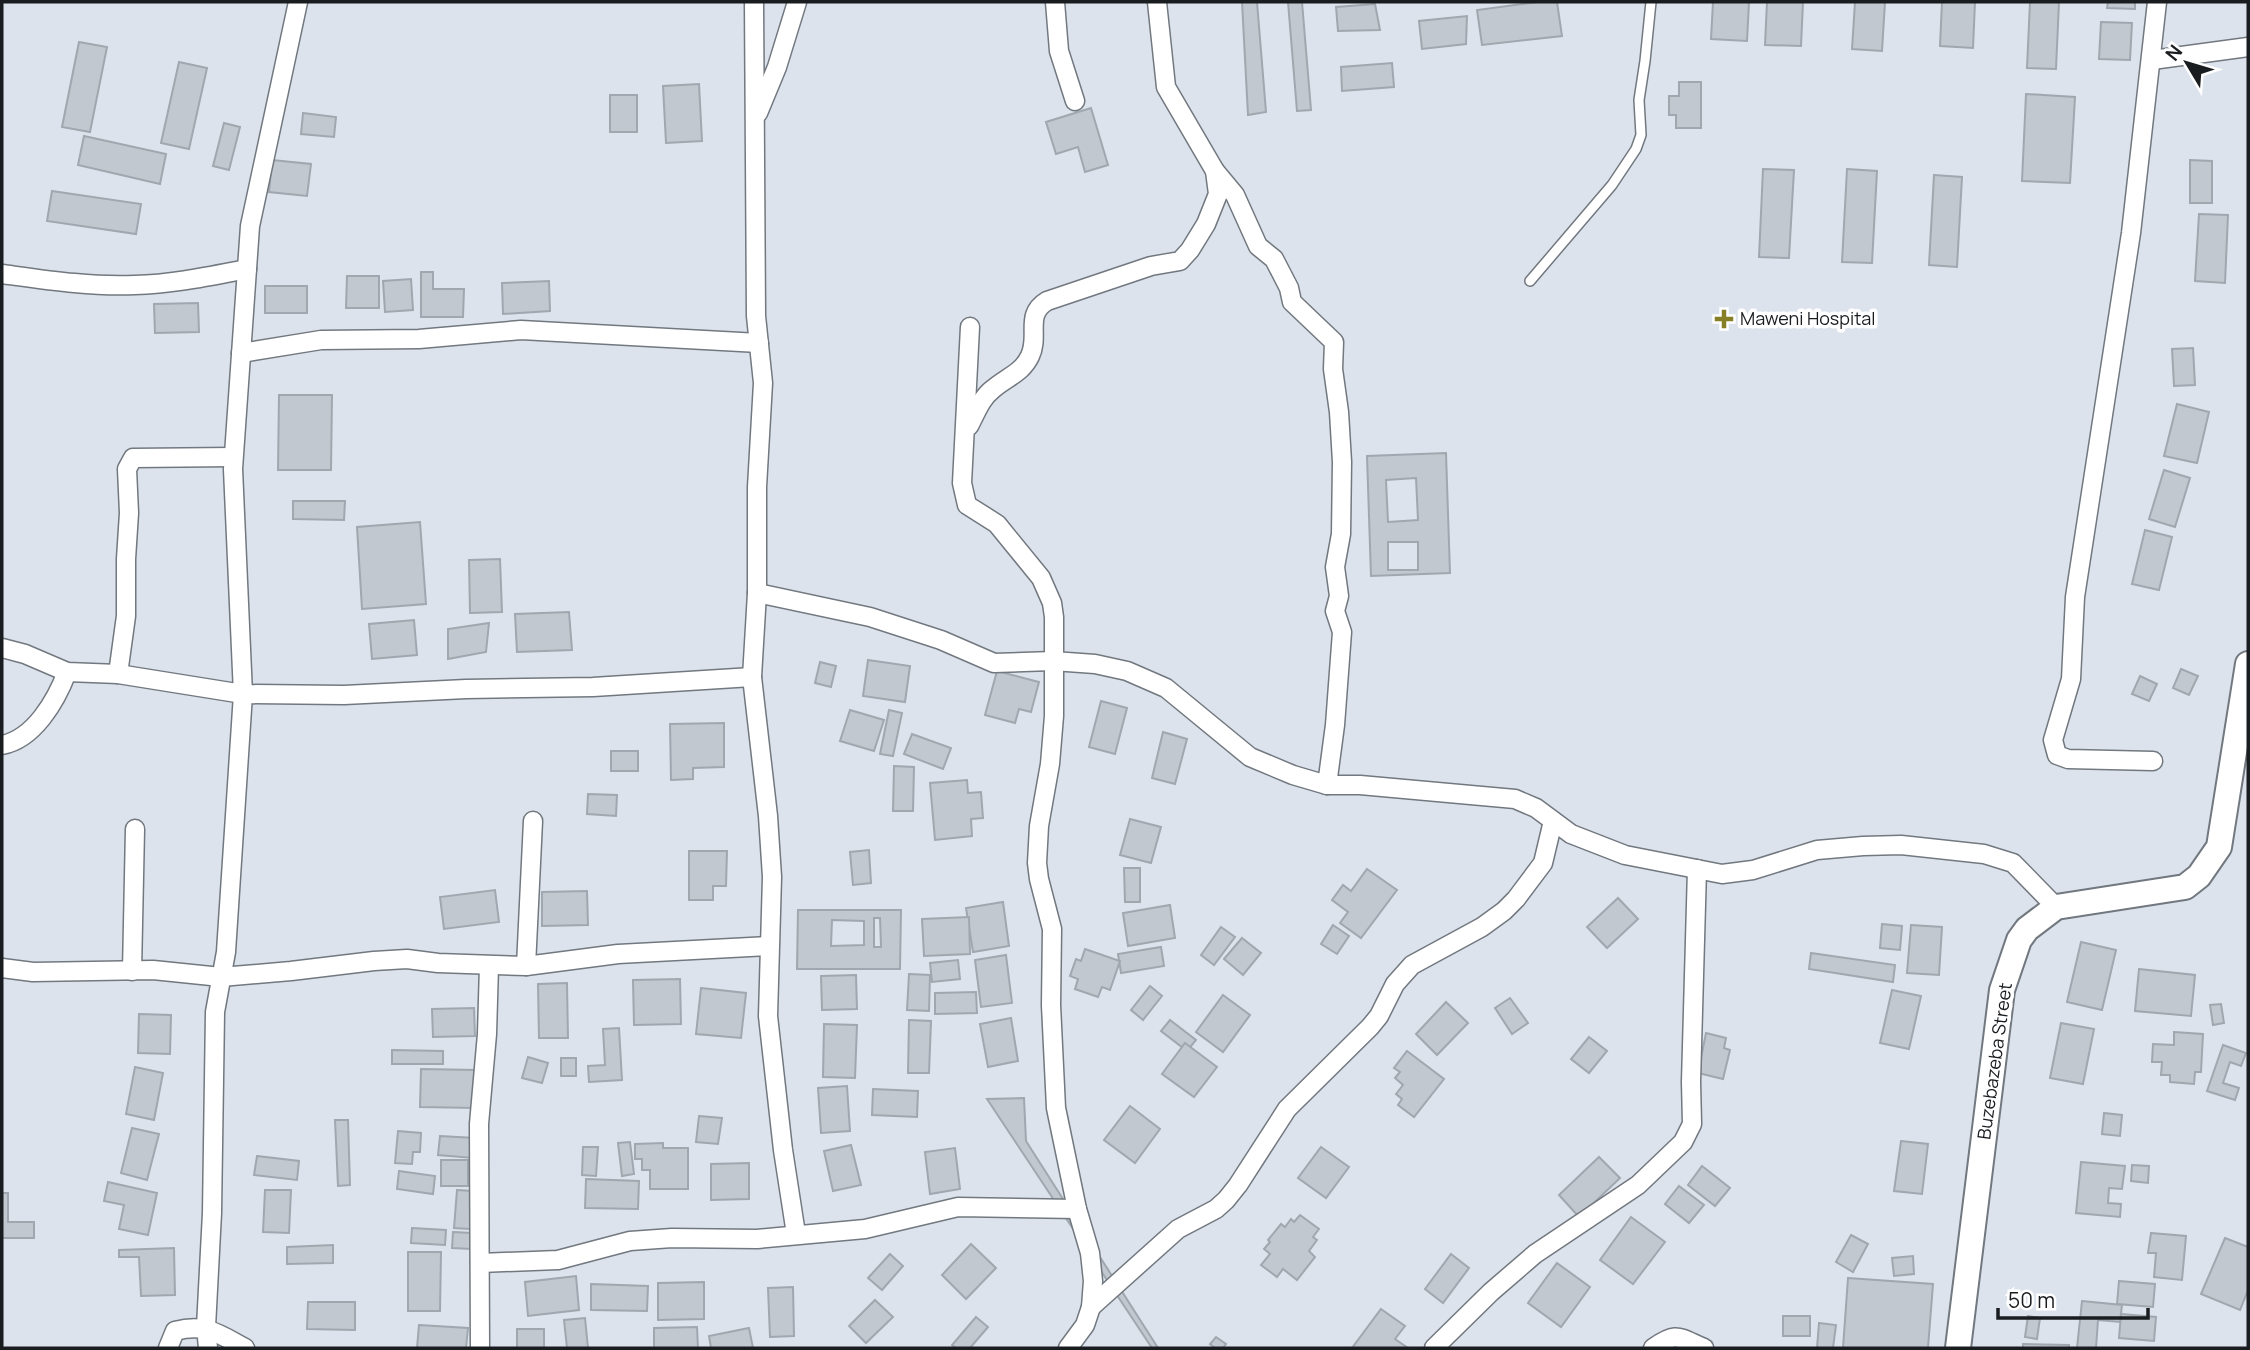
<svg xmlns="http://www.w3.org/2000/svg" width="2250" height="1350" viewBox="0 0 2250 1350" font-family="Manrope,sans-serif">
  <rect width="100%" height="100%" fill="#dde3ec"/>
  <g fill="#c1c8d0" stroke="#a1a7af" stroke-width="2" fill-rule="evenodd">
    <path d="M1242 2H1257L1266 112 1248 115Z"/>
    <path d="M1288 2H1302L1311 110 1297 111Z"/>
    <path d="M1538 2H1557L1562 36 1482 45 1477 10Z"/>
    <path d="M1713 2H1749L1747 41 1711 39Z"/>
    <path d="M1767 2H1803L1801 46 1765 45Z"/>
    <path d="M1855 2H1885L1882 51 1852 49Z"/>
    <path d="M1942 2H1975L1973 48 1940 46Z"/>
    <path d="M2030 2H2059L2056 69 2027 68Z"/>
    <path d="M2108 2H2135V9L2107 8Z"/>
    <path d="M1375 4 1380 30 1338 31 1336 7Z"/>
    <path d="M1467 16 1466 44 1422 49 1419 21Z"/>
    <path d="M2101 22 2132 23 2130 60 2099 59Z"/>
    <path d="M79 42 107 47 90 132 62 127Z"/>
    <path d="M179 62 207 68 189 149 161 143Z"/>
    <path d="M1392 63 1394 87 1342 91 1341 67Z"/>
    <path d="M1679 82H1701V128H1676V115H1669V96H1679Z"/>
    <path d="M699 84 702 141 666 143 663 86Z"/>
    <path d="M2026 94 2075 97 2070 183 2022 181Z"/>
    <rect x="610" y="95" width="27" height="37"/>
    <path d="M1091 108 1108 165 1085 172 1078 147 1056 154 1046 122Z"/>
    <path d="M303 113 336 117 334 137 301 134Z"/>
    <path d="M224 123 240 127 229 170 213 166Z"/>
    <path d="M84 136 166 154 160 184 78 165Z"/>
    <path d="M272 160 311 164 307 196 269 192Z"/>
    <path d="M2190 160 2212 161V203H2190Z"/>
    <path d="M1763 169 1794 170 1789 258 1759 257Z"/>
    <path d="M1847 169 1877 171 1872 263 1842 262Z"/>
    <path d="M1934 175 1962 177 1957 267 1929 265Z"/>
    <path d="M52 191 141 204 136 234 47 221Z"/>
    <path d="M2199 214 2228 215 2225 283 2195 281Z"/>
    <path d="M421 272H433V289H464L463 317H421Z"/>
    <path d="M347 276H379V308H346Z"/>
    <path d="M411 279 413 310 385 312 383 281Z"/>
    <path d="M549 281 550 311 503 314 502 283Z"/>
    <rect x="265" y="286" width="42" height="27"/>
    <path d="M198 303 199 332 155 333 154 304Z"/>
    <path d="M2193 348 2195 385 2174 386 2172 349Z"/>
    <path d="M279 395H332L331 470H278Z"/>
    <path d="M2177 404 2209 412 2197 463 2164 456Z"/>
    <path d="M1446 453 1450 573 1371 576 1367 456ZM1416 478 1418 520 1388 522 1386 480ZM1388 542H1418V570H1388Z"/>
    <path d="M2164 470 2190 478 2175 527 2149 519Z"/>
    <path d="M293 501H345L344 520 293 519Z"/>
    <path d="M420 522 426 604 362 609 357 527Z"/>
    <path d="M2145 530 2172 537 2159 590 2132 584Z"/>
    <path d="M500 559 502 612 470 613 469 560Z"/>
    <path d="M569 612 572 650 517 652 515 614Z"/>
    <path d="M414 620 417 655 372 659 369 624Z"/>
    <path d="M489 623 486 652 448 659V629Z"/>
    <path d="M868 660 910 666 905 702 863 696Z"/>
    <path d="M820 662 836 666 831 687 815 683Z"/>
    <path d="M2181 669 2198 676 2189 695 2173 688Z"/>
    <path d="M997 671 1039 682 1031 712 1019 709 1015 723 985 715Z"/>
    <path d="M2140 676 2157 684 2149 701 2132 694Z"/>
    <path d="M1101 701 1127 708 1115 754 1089 747Z"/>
    <path d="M850 710 884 720 874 751 840 741Z"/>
    <path d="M889 710 902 713 893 756 880 754Z"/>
    <path d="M724 723V767L693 768V779L671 780 670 724Z"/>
    <path d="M1163 732 1187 739 1175 784 1152 778Z"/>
    <path d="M912 734 951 748 943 769 904 754Z"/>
    <rect x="611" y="751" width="27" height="20"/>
    <path d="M894 766 914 767 913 811H893Z"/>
    <path d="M967 780 968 793 981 792 983 818 971 819 972 836 935 840 930 783Z"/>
    <path d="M588 794 617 795 616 816 587 814Z"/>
    <path d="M1130 819 1161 827 1151 863 1120 855Z"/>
    <path d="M869 850 871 883 853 885 850 852Z"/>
    <path d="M689 851H727L726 886H713V900H689Z"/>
    <path d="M1124 868H1140V902H1125Z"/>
    <path d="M1367 869 1397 890 1361 938 1340 923 1348 912 1332 900 1343 885 1351 891Z"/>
    <path d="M495 890 499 922 444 929 440 897Z"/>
    <path d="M587 891 588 925 542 926V892Z"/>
    <path d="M1618 898 1638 919 1607 948 1587 927Z"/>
    <path d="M1003 902 1009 946 973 952 966 908Z"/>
    <path d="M1170 905 1175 938 1128 946 1123 913Z"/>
    <path d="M798 910H901L900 969H797ZM874 918H880L881 947H874ZM832 920 864 921V945L831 946Z"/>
    <path d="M969 917 970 954 924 956 922 919Z"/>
    <path d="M1882 924 1902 926 1900 950 1880 948Z"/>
    <path d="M1333 925 1349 936 1337 954 1321 944Z"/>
    <path d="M1911 925 1942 927 1939 975 1907 973Z"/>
    <path d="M1221 927 1235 937 1214 965 1201 955Z"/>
    <path d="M1242 938 1261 953 1243 975 1224 959Z"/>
    <path d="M2081 942 2116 950 2102 1010 2067 1002Z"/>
    <path d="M1161 947 1164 966 1121 973 1118 954Z"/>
    <path d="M1085 949 1120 961 1110 990 1102 987 1098 997 1075 989 1078 979 1070 976 1076 959 1081 961Z"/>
    <path d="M1811 953 1895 965 1893 982 1809 969Z"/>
    <path d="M1006 955 1012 1003 981 1007 975 960Z"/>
    <path d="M958 960 960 979 932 982 930 963Z"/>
    <path d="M2139 969 2195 975 2191 1016 2135 1011Z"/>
    <path d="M909 974 930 975 929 1011 907 1010Z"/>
    <path d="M856 975 857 1009 822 1010 821 976Z"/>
    <path d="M680 979 681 1024 634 1025 633 980Z"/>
    <path d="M567 983 568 1038H539L538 984Z"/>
    <path d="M1150 986 1162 996 1143 1020 1131 1010Z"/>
    <path d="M701 988 746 993 741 1038 696 1034Z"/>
    <path d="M1892 990 1921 996 1909 1049 1880 1043Z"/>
    <path d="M976 992 977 1013 935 1014V993Z"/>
    <path d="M1223 995 1250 1015 1223 1052 1196 1032Z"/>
    <path d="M1510 998 1528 1023 1512 1034 1495 1008Z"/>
    <path d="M1446 1002 1468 1023 1437 1055 1416 1034Z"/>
    <path d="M2221 1004 2224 1023 2213 1025 2210 1005Z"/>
    <path d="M474 1008 475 1036 433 1037 432 1009Z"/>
    <path d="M139 1014 171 1015 170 1054 138 1053Z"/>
    <path d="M1011 1018 1018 1061 988 1067 980 1024Z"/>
    <path d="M909 1020 931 1021 929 1073H908Z"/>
    <path d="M1170 1020 1196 1040 1187 1051 1161 1031Z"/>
    <path d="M2061 1023 2094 1029 2083 1084 2050 1078Z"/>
    <path d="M824 1024 857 1025 855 1078 823 1077Z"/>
    <path d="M619 1028 622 1080 589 1082 588 1066 605 1065 603 1029Z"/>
    <path d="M2174 1032 2203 1034 2201 1072H2195L2194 1084 2170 1082V1075H2161L2162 1062H2152L2153 1044 2174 1045Z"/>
    <path d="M1706 1033 1726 1038 1724 1048 1730 1050 1723 1079 1698 1073Z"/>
    <path d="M1589 1037 1607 1051 1589 1073 1571 1059Z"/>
    <path d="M1185 1043 1217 1067 1194 1097 1162 1074Z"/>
    <path d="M2223 1045 2246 1053 2241 1066 2230 1062 2223 1083 2239 1088 2235 1100 2207 1091Z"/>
    <path d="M392 1050 443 1051V1064H392Z"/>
    <path d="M1407 1051 1444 1079 1414 1117 1398 1105 1402 1099 1396 1094 1403 1085 1395 1078 1400 1072 1394 1068Z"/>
    <path d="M528 1057 548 1063 542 1083 522 1078Z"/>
    <rect x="561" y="1058" width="15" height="18"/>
    <path d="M135 1067 163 1073 154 1120 126 1114Z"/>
    <path d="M421 1069 477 1070 476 1108 420 1107Z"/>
    <path d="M847 1086 850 1131 821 1133 818 1088Z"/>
    <path d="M873 1089 918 1091 917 1117 872 1115Z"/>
    <path d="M1024 1098 1026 1141 1158 1348H1152L987 1099Z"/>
    <path d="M1130 1106 1160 1129 1135 1163 1104 1140Z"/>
    <path d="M2104 1113 2122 1115 2120 1136 2102 1134Z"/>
    <path d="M699 1116 722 1118 718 1144 696 1142Z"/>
    <path d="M335 1120H348L350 1185 338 1186Z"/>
    <path d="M132 1128 159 1134 147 1180 121 1173Z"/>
    <path d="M398 1131 421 1133 420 1152H413L412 1164 395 1163Z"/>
    <path d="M440 1136 475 1138 473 1158 438 1155Z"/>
    <path d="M1901 1141 1928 1144 1922 1194 1894 1191Z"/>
    <path d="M630 1142 634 1174 622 1176 618 1143Z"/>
    <path d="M663 1143V1148H688V1189H650V1170H642V1159H635V1144Z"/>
    <path d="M851 1145 861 1185 833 1191 824 1151Z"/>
    <path d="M583 1147H598L596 1176 582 1175Z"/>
    <path d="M1321 1147 1349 1167 1326 1198 1298 1178Z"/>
    <path d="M955 1148 960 1189 930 1194 925 1152Z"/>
    <path d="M257 1156 299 1161 297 1180 254 1175Z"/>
    <path d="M1599 1157 1620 1178 1579 1217 1559 1195Z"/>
    <rect x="441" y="1160" width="27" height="26"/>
    <path d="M2081 1162 2125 1166 2122 1189 2109 1188 2108 1203 2121 1204 2120 1217 2076 1213Z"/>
    <path d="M749 1163V1199L711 1200V1164Z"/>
    <path d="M2132 1165 2149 1166 2148 1183 2131 1181Z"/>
    <path d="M1702 1166 1730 1188 1715 1206 1688 1185Z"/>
    <path d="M399 1171 435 1176 433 1194 397 1189Z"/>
    <path d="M586 1179 639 1181 638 1209 585 1208Z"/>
    <path d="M108 1182 157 1193 148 1235 119 1229 124 1205 104 1201Z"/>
    <path d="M1679 1186 1704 1205 1689 1223 1665 1204Z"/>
    <path d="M265 1190H291L289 1233 263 1232Z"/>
    <path d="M457 1190 473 1191 470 1229 454 1228Z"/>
    <path d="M2 1193H8V1222H34V1238H2Z"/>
    <path d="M1300 1215 1319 1229 1313 1237 1317 1240 1309 1251 1315 1257 1297 1280 1283 1269 1277 1277 1261 1265 1270 1254 1264 1249 1270 1242 1268 1240 1281 1224 1285 1227 1291 1219 1294 1222Z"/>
    <path d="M1631 1217 1665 1242 1633 1284 1600 1260Z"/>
    <path d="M412 1228 446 1230 445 1245 411 1243Z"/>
    <path d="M453 1232 472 1233 471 1249 452 1248Z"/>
    <path d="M2151 1233 2186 1236 2182 1280 2154 1277 2156 1253H2148Z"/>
    <path d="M1851 1235 1868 1244 1853 1272 1836 1262Z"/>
    <path d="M2225 1238 2248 1247V1290L2240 1310 2201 1294Z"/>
    <path d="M971 1244 996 1268 966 1299 942 1275Z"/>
    <path d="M333 1245V1263L287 1264V1247Z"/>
    <path d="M174 1248 175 1295 141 1296 139 1257H119V1250Z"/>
    <path d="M408 1252H441L440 1311H408Z"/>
    <path d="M890 1254 903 1266 882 1290 868 1278Z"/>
    <path d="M1451 1254 1469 1268 1443 1303 1425 1289Z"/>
    <path d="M1913 1256 1914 1274 1894 1276 1892 1258Z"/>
    <path d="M1557 1263 1590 1287 1561 1327 1528 1303Z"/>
    <path d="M576 1276 579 1310 528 1316 525 1282Z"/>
    <path d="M1848 1278 1933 1284 1928 1348H1843Z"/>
    <path d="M2119 1281 2155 1284 2153 1307 2117 1304Z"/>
    <path d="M704 1282V1319L658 1320V1283Z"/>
    <path d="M591 1284 648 1286 647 1311 591 1310Z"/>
    <path d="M793 1287 794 1336 770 1337 768 1288Z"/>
    <path d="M875 1300 893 1317 866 1343 849 1326Z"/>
    <path d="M2082 1301 2122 1305 2120 1322 2098 1320 2096 1348H2077Z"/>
    <path d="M308 1302H355V1330L307 1329Z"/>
    <path d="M1381 1309 1405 1326 1395 1339 1408 1348H1352Z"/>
    <path d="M2121 1314 2156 1317 2154 1341 2119 1338Z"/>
    <rect x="1783" y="1316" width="27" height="20"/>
    <path d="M2028 1316 2040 1318 2037 1339 2025 1337Z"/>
    <path d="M976 1317 988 1327 970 1348H956L952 1345Z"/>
    <path d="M585 1318 588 1348H567L564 1320Z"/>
    <path d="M1819 1323 1836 1325 1833 1348H1817Z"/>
    <path d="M419 1325 468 1328 466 1348H417Z"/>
    <path d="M697 1327 698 1348H654V1328Z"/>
    <path d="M749 1328 753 1348H711L709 1336Z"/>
    <rect x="517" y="1329" width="27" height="19"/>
    <path d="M1216 1337 1226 1344 1223 1348H1215L1210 1344Z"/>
    <path d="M2023 1344 2069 1345V1348H2023Z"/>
  </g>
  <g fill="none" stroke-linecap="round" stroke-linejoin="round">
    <defs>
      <path id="lane" d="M1530 281 1612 185 1636 149 1641 135 1639 100 1645 61 1651 2"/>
      <g id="street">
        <path d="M754 2 756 316 763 383 757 487V593L752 677 768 816 772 877 768 1016 783 1150 796 1234"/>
        <path d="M1055 2 1059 51 1075 101"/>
        <path d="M2152 60 2248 47"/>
        <path d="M758 113 777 67 797 2"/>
        <path d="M1215 171 1235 195 1258 246 1274 259 1289 288 1292 302 1334 342 1333 369 1339 412 1342 462 1341 534 1335 567 1339 596 1335 611 1342 632 1335 725 1327 785"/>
        <path d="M2 274C46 280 91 287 135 285 173 284 210 276 247 269"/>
        <path d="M970 327 962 483 967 505 997 524 1041 578 1052 603 1054 617V716L1050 764 1039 826 1037 863 1039 879 1052 929 1051 1005 1056 1108 1077 1209 1090 1253 1093 1281 1091 1307 1085 1325 1068 1348"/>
        <path d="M241 353 321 340 419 339 521 330 759 343"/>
        <path d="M969 426C976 413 981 398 993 389 1007 377 1022 373 1030 356 1040 335 1024 315 1047 301L1151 266 1180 261 1190 250 1206 224 1218 194 1215 171 1166 87 1157 2"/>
        <path d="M757 593 870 617 941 640 994 663 1053 661 1095 664 1127 671 1166 688 1250 757 1293 775 1327 785H1360L1515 799 1536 808 1571 834 1625 855 1722 874 1753 870 1817 850 1863 846 1901 845 1984 854 2013 863 2056 907"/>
        <path d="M2 648 25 654 67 672 118 674 243 694 344 695 466 689 593 687 752 677"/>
        <path d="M118 674 126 616V559L129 513 127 469 133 458 233 457"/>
        <path d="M2 745C34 739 56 701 67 672"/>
        <path d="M2153 761 2068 759 2057 755 2053 740 2071 679 2075 597 2131 233 2157 2"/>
        <path d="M526 966 533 821"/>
        <path d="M2 968 33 972 153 970 221 977 291 971 374 961 407 959 438 963 526 966 618 954 769 946"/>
        <path d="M132 971 135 829"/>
        <path d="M480 1263 558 1260 630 1241 672 1238 757 1239 865 1229 958 1207 1077 1209"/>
        <path d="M1091 1307 1178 1229 1216 1209 1226 1200 1238 1185 1287 1109 1370 1027 1379 1016 1395 984 1412 965 1482 927 1504 911 1516 899 1543 863 1553 821"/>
        <path d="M168 1348 175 1331C206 1323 219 1334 245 1348"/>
        <path d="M208 1348 206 1327 212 1213 215 1012 226 952 243 694 233 469 250 226 298 2"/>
        <path d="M480 1348 479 1124 487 1034 489 966"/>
        <path d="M1434 1348 1491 1292 1535 1254 1638 1185 1683 1142 1692 1124 1691 1082 1697 869"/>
        <path d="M1653 1348C1677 1331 1678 1337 1704 1348"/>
      </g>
      <path id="secondary" d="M1958 1348 2002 990 2019 940 2027 929 2056 907 2185 887 2199 876 2219 847 2248 664"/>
    </defs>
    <use href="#lane" stroke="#72787f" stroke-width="12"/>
    <use href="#street" stroke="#72787f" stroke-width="21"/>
    <use href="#secondary" stroke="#72787f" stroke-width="28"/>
    <use href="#lane" stroke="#fff" stroke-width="9"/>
    <use href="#street" stroke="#fff" stroke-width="18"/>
    <use href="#secondary" stroke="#fff" stroke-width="24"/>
  </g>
  <path fill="#877f26" stroke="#fff" stroke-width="2.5" d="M1720.5 308.5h7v7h7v7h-7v7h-7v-7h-7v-7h7z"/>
  <g text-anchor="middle" stroke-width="7" stroke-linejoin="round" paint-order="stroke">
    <g font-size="18" fill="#1a1d20" stroke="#fff" text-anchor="start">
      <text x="1740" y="325">Maweni Hospital</text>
    </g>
    <g font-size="18" fill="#1a1d20" stroke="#fff">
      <text transform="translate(1995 1061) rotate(-82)" y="6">Buzebazeba Street</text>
    </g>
  </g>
  <rect width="2250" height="1350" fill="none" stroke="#1a1d20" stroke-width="7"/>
  <g transform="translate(2187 63) rotate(308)" stroke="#ffffff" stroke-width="5" paint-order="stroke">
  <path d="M0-5L12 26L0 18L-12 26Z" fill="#1a1d20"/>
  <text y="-10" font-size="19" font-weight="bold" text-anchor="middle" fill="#1a1d20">N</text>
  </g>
  <path d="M1998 1308v10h150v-10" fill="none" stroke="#1a1d20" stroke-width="3.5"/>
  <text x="2008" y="1308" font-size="21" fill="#1a1d20" stroke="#ffffff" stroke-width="5" paint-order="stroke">50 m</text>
</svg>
